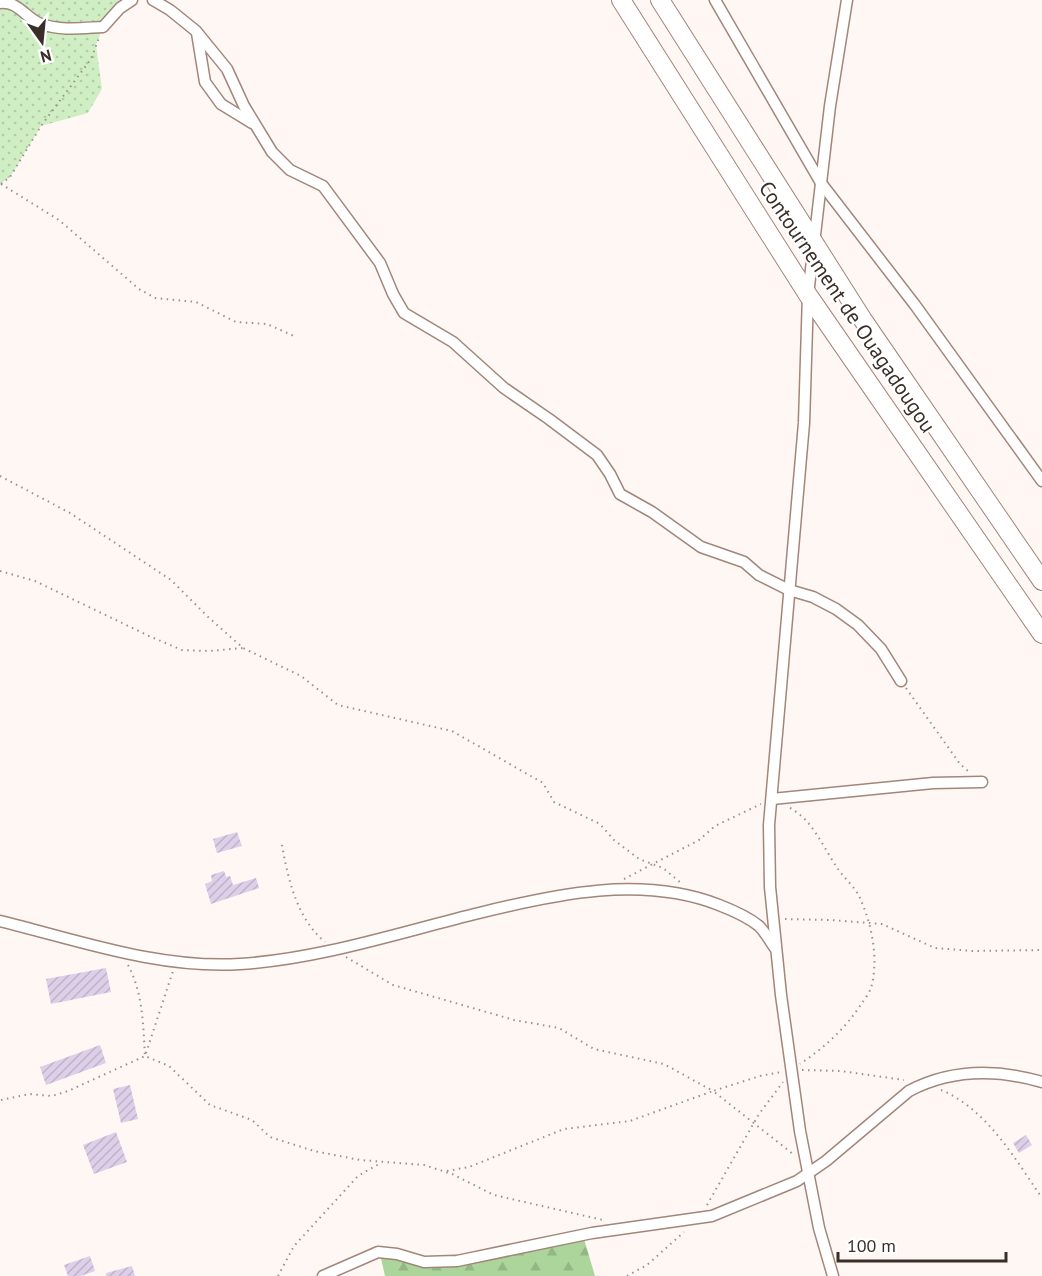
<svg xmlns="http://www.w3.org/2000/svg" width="1042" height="1276" viewBox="0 0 1042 1276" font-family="'PT Sans',sans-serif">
  <defs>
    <pattern id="grass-dots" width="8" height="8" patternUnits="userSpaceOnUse" patternTransform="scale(1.5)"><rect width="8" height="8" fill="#d0eec4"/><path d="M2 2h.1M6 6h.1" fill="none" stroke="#b3cca8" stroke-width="1.8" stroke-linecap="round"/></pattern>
    <pattern id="forest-firs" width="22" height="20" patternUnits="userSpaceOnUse" patternTransform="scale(1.5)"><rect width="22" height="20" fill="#abd59a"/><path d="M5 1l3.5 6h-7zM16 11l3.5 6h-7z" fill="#94b785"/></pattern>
    <pattern id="building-hatch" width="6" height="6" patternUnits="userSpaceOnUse" patternTransform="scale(1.5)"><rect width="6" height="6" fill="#decfe9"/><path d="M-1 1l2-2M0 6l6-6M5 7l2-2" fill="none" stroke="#bfb2c8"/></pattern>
  </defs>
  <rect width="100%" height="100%" fill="#fef7f4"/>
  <path fill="url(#grass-dots)" d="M0 0H120L103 27 96 45 102 89 88 113 41 126 10 177 0 184Z"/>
  <path fill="url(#forest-firs)" d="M582 1232 595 1276H385L380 1254 417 1260 457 1257Z"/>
  <g fill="url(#building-hatch)">
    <path d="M237 832 242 846 217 853 213 839Z"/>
    <path d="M224 871 226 877 230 876 233 885 256 878 259 888 211 904 205 884 212 881 211 875Z"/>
    <path d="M106 968 111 992 51 1004 46 979Z"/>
    <path d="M100 1045 106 1063 46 1085 40 1067Z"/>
    <path d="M130 1085 138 1119 121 1123 113 1089Z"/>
    <path d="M116 1132 127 1162 94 1174 83 1145Z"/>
    <path d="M1026 1135 1032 1145 1019 1153 1013 1143Z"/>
    <path d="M90 1256 95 1271 81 1276H68L64 1265Z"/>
    <path d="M132 1266 135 1276H106V1273Z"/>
  </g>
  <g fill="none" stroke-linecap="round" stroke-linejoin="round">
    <defs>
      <g id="minor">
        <path d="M153 0 170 10 196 31 227 69 244 106 272 152 290 170 323 186 380 263 393 294 404 313 453 342 504 388 549 419 597 455 610 474 620 494 652 512 701 547 744 562 759 575 789 590 813 597 836 609 858 625 881 649 901 681"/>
        <path d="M715 0 821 183 915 305 1042 481"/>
        <path d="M0 3C19 1 25 18 41 24 61 31 82 28 103 27L120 8 132 0"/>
        <path d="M197 33 205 82 221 104 252 123"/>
        <path d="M772 799 933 783 982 782"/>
        <path d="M0 921C78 940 158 969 240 964 320 959 401 932 479 913 556 894 642 875 719 905 732 910 748 917 759 926 765 932 770 941 775 948"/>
        <path d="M323 1276 378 1252 397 1254 424 1262 457 1261 592 1233 712 1216 797 1181 826 1161 909 1091C951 1069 997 1069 1042 1082"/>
        <path d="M833 1276 819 1228 800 1131 781 995 770 887 769 825 804 423 808 295 830 106 847 0"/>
      </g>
      <g id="trunk">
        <path d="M621 0 808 295 1042 634"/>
        <path d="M660 0 863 320 1042 581"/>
      </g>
    </defs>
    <use href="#minor" stroke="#a2867a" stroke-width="13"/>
    <use href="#trunk" stroke="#a2867a" stroke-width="20"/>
    <g stroke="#9a918d" stroke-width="2" stroke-dasharray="1.5 4.5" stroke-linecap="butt">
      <path d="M1 184 59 220 139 289 155 298 196 302 236 322 267 324 294 336"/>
      <path d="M1 184 10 177 41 126 91 59 99 38"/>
      <path d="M0 476 70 513 171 580 206 615 243 648 301 676 338 705 452 731 543 783 554 802 600 824 614 840 639 859 663 868 681 883"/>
      <path d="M0 571 35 581 149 636 182 650 209 651 243 648"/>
      <path d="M906 688 960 764 969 772"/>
      <path d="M790 808C813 820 824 849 838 869 845 879 855 887 860 898 872 925 879 959 871 988 869 993 865 999 862 1003 845 1029 825 1047 800 1064"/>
      <path d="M282 845C288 879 297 919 325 942"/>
      <path d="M624 879 699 840 715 826 761 804"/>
      <path d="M785 919 831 920 882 924 935 948 973 951 1042 950"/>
      <path d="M346 957 393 985 514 1020 559 1028 594 1049 664 1064 713 1091 760 1076 781 1072"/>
      <path d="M128 965C143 993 143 1024 145 1056L169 1066 210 1105 252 1120 270 1137 314 1151 360 1160 424 1165 452 1174 494 1195 603 1220"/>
      <path d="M802 1070 841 1071 904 1080"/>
      <path d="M941 1090C987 1109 1015 1159 1042 1198"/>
      <path d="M1 1100 29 1094 52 1096 68 1091 145 1056 173 971"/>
      <path d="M447 1171 469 1167 564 1129 630 1121 713 1091 793 1154"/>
      <path d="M707 1205 759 1114 783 1082"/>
      <path d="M278 1276 294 1246 358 1176 379 1164"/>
      <path d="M627 1276 647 1265 684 1232"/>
    </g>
    <use href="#minor" stroke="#fff" stroke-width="10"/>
    <use href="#trunk" stroke="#fff" stroke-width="18"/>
  </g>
  <g text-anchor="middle" stroke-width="4.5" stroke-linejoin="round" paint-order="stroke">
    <g font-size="21" fill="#3a2e29" stroke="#fff">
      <text transform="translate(847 307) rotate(56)" y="7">Contournement de Ouagadougou</text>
    </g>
  </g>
  <g transform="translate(42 42) rotate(165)" stroke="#ffffff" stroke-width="4.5" paint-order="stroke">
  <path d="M0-4.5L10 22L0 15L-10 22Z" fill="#3a2e29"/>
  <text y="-9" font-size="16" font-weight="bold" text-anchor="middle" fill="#3a2e29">N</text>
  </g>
  <path d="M838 1252v9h168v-9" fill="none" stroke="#3a2e29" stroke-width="3"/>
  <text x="847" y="1252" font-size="18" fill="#3a2e29" stroke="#ffffff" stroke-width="4.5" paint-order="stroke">100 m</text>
</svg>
